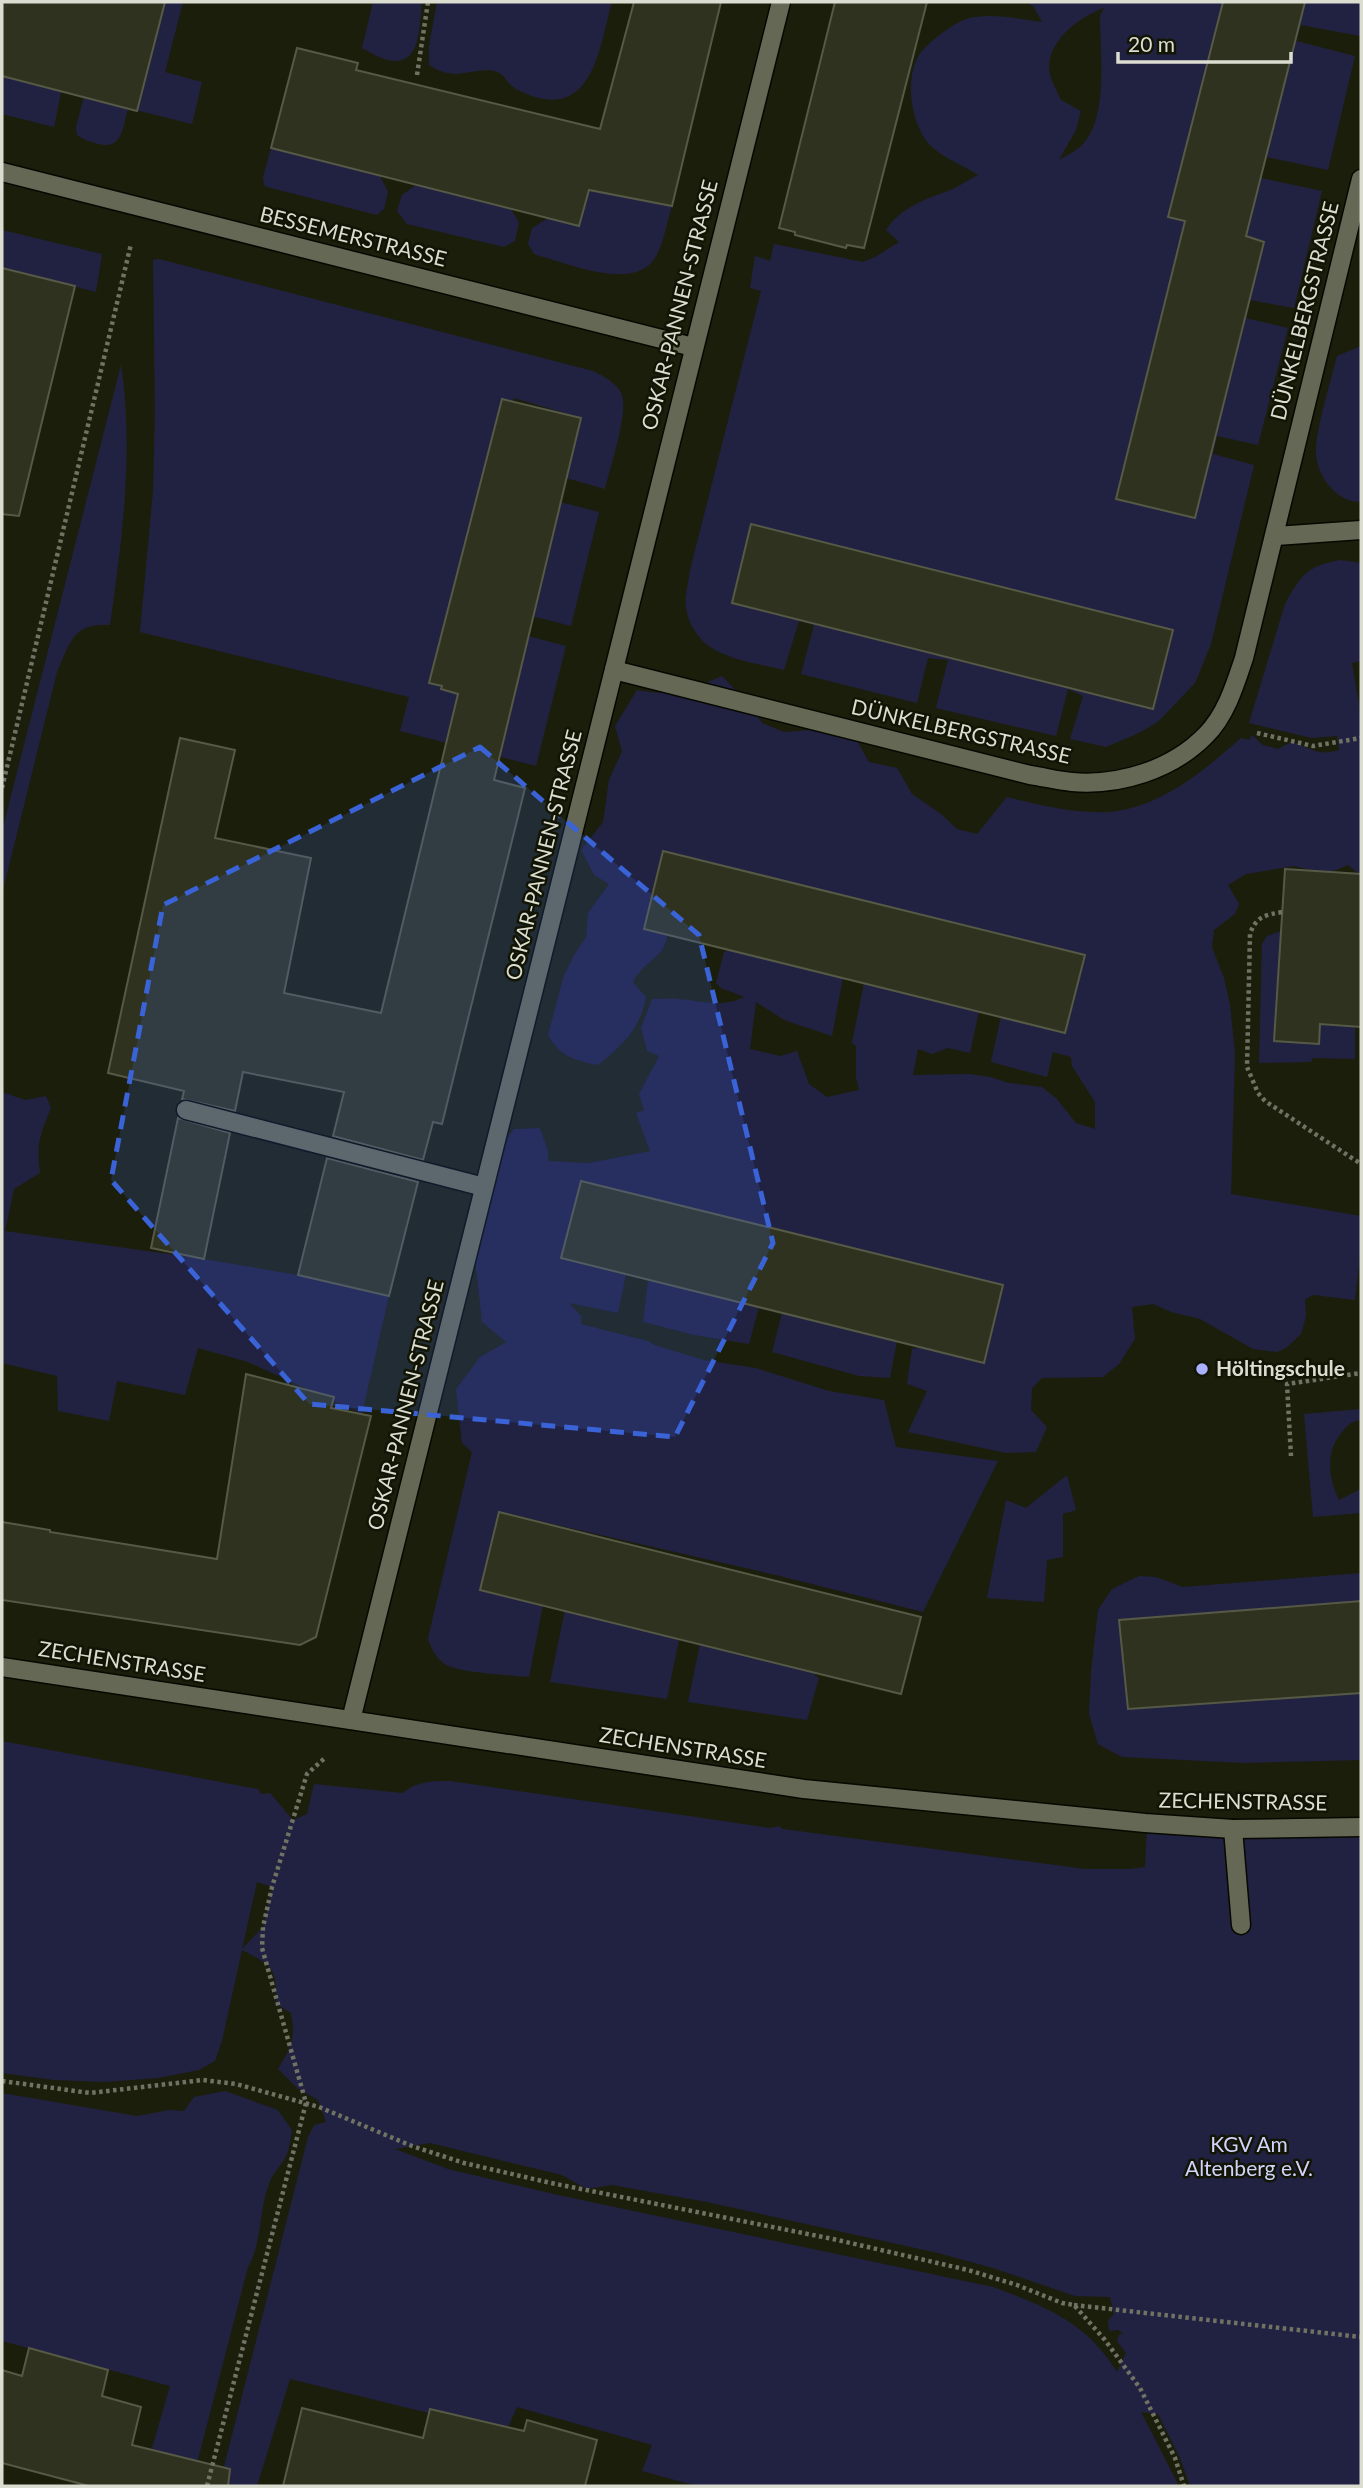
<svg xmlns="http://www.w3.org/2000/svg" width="1363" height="2488" viewBox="0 0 1363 2488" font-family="Lato,sans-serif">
  <rect width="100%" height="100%" fill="#1c1e0c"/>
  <g fill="#212241" fill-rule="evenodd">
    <path d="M2 2H183L165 72 202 82 192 124 128 108C123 126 123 150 99 144 91 142 84 140 77 135L76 127 87 85 64 77 54 127 2 114Z"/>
    <path d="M373 2H422C419 24 422 68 388 60 379 58 370 52 362 48Z"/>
    <path d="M437 2H612C600 44 594 117 532 96 526 93 517 91 512 86 506 81 505 75 497 72 475 65 457 84 429 65V45Z"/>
    <path d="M1025 2H1361L1360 36 1301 25 1296 41 1355 56 1328 170 1267 157 1261 178 1322 191 1294 308 1250 300 1246 318 1288 328 1258 445 1217 436 1213 454 1254 465 1211 644 1195 683 1159 721 1141 732 1106 747 1070 739 1083 696 1068 689 1056 736 936 708 948 660 928 658 917 703 801 674 814 625 799 621 784 670C744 660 695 658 686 608 684 597 689 582 690 570L761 291 750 288 755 256 770 261 774 244 863 262 877 256 899 242 886 230C899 209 925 199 948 191 958 187 968 180 978 175 963 165 945 159 932 147 911 128 904 79 919 55 927 43 952 24 966 19 990 12 1018 19 1042 22L1033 6ZM1104 8 1100 16C1100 52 1109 118 1082 145 1076 151 1067 155 1059 160L1076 130 1081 111 1061 100C1057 91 1049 78 1049 67 1050 38 1080 17 1104 8Z"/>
    <path d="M271 148 380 176 388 192 384 209 377 215 267 187 264 185 263 177Z"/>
    <path d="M416 185 510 208 519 222 515 241 504 247 407 224 397 211 402 195Z"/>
    <path d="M590 186 618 193V196L672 206C666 224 663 250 651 263 627 289 563 262 534 254L528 244 532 228 548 218 579 226Z"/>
    <path d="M2 230 102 254 96 292 2 268Z"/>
    <path d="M159 259 593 371C603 376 619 384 622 396 628 415 610 467 605 489L566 478 581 418 514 398 513 402 502 399 430 683 442 686 441 689 464 695 528 636 566 646 536 766 400 731 409 697 140 632 153 491 155 412 153 260Z"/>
    <path d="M1361 346V502C1337 502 1318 478 1316 454 1315 431 1331 381 1337 356Z"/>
    <path d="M121 365C134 451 122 540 110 625 74 622 70 642 57 672L2 894V831Z"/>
    <path d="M560 502 599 512 571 626 532 616Z"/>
    <path d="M1340 560 1361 563V661L1352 663 1361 716V873H1358L1348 865 1327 874 1294 866 1246 874 1228 885 1239 904 1235 914 1214 930 1212 947 1224 978 1230 1005 1235 1054 1231 1194 1361 1216V1248L1355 1300 1314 1295 1305 1299 1306 1316 1301 1334 1286 1348 1277 1352 1253 1349 1200 1319 1171 1312 1153 1304 1132 1307 1135 1339 1119 1364 1103 1377 1042 1378 1032 1388 1031 1410 1047 1427 1036 1452 1006 1453 908 1432 927 1391 907 1384 912 1349 920 1347 984 1363 1002 1285 581 1181 561 1258 626 1275 618 1313 569 1303 581 1316V1324L648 1341 655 1345 704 1360 756 1368 829 1391 884 1400 896 1447 998 1461 923 1612 780 1576 500 1512 480 1589 543 1605 529 1677C508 1675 469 1673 451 1667 439 1663 431 1650 428 1638L472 1452 462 1443 456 1389 480 1357 506 1342 482 1322 473 1241 491 1160 514 1129 540 1128 548 1151V1161L589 1163 650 1151 636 1113 644 1110 639 1094 659 1056 647 1051 641 1028 652 999C661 999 671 998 679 999 702 1001 723 1008 744 997L721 988 716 983 724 952 730 950 843 977 832 1036 784 1020 756 1002 750 1049 780 1056 797 1051 809 1084 827 1097 859 1090 856 1077V1046L852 1043 864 983 979 1011 970 1053 948 1048 932 1054 918 1049 913 1075 969 1074 990 1077 1009 1083 1042 1087 1056 1098 1076 1123 1095 1129V1102L1072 1066 1071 1057 1053 1052 1047 1077 991 1062 1001 1017 1065 1032 1085 955 664 851 651 899 648 901 669 920C668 962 650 953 633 982L646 997C641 1028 622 1046 598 1065 576 1061 559 1056 548 1035L563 978 574 955 586 937 588 913 609 884 594 875 581 850 603 822 609 780 622 751 615 726 637 690C678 697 685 692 722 676L751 706 762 723 784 732 837 728 854 736 869 762 897 768 912 794 941 814 957 829 977 834 1007 797C1039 805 1076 814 1110 812 1161 807 1204 771 1241 738L1249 740 1252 735 1263 745 1278 749 1291 742C1311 747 1316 757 1339 750L1337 736 1312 738 1249 723 1285 604C1301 575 1307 566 1340 560Z"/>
    <path d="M1281 931 1274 1041 1319 1044 1320 1024 1355 1026V1059L1313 1058 1311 1062 1259 1063 1262 944 1267 936Z"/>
    <path d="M2 1092 25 1100 46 1096 51 1108C40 1135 36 1143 40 1173L14 1189 5 1231 204 1259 298 1275 389 1296 362 1414 248 1362 198 1348 185 1395 117 1381 109 1421 58 1411 57 1376 2 1363Z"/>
    <path d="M648 1280 759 1307 749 1344 694 1335 643 1322Z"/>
    <path d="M782 1313 897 1341 890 1378 859 1376 772 1352Z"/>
    <path d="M1361 1409V1420C1352 1421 1349 1424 1343 1431 1325 1450 1328 1477 1339 1500L1361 1489V1513L1313 1517 1304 1414Z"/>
    <path d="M1067 1475 1076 1510 1063 1514V1557L1047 1560 1044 1602 987 1598 1006 1500 1026 1508Z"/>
    <path d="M1361 1573V1601L1119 1620 1128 1709 1361 1693V1760L1245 1763 1122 1757 1098 1744 1089 1714 1091 1672 1098 1610 1112 1589 1139 1576 1156 1577 1183 1587Z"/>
    <path d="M565 1610 679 1639 667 1699 550 1682Z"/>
    <path d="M700 1644 815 1673V1676L819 1678 807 1720 688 1702Z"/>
    <path d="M2 1741 258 1789 261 1794 270 1793 293 1820 307 1814 314 1784 403 1793C417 1781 432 1781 450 1781L771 1828 778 1826 783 1829 1085 1869H1130L1145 1867 1147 1828 1361 1827V2486H1190L1180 2458 1158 2414 1141 2412 1179 2486H697L642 2471 652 2445 517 2407 506 2432 290 2379 257 2486H219L308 2137 314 2125 326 2122 318 2100 297 2088 278 2069C291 2048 296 2038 291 2013L276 2004C277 1967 273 1966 242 1950L222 2041 215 2061 199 2070 158 2078 105 2082 54 2080 2 2073ZM257 1882 272 1887 263 1927 242 1949ZM430 2143 562 2175 587 2189 612 2185 707 2202 938 2253 993 2268 1075 2296 1110 2297 1114 2314 1108 2320 1109 2331 1118 2330 1123 2333 1119 2335 1117 2341 1126 2353 1117 2372C1087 2322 1044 2306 993 2287L558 2195 448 2169 395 2149Z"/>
    <path d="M225 2091 278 2110 292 2130C290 2139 290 2149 286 2156 281 2166 272 2174 269 2184 258 2212 263 2241 248 2267L191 2486H141L170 2386 2 2341V2093L137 2116 169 2110 184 2111 194 2097Z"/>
  </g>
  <g fill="#2f321f" stroke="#565945" stroke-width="2">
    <path d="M2 2H165L137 111 2 76Z"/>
    <path d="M634 2H721L672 206 589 190 579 226 271 148 297 48 358 63 356 70 600 129Z"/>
    <path d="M835 2H927L864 248 847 245 846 248 795 235V232L779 228Z"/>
    <path d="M1223 2H1305L1246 236 1264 242 1195 518 1116 499 1185 221 1168 217Z"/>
    <path d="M2 268 75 286 19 516 2 514Z"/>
    <path d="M502 399 581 418 494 780 525 788 442 1124 433 1122 423 1160 333 1136 344 1092 243 1072 235 1111 182 1099 184 1091 108 1073 180 738 235 750 215 838 311 858 284 993 381 1013 458 694 441 689 442 686 429 683Z"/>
    <path d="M751 524 1173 630 1153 709 732 603Z"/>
    <path d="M663 851 1085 955 1065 1033 644 929Z"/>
    <path d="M1285 869 1361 874V1027L1320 1024 1319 1044 1274 1041Z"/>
    <path d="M178 1118 230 1133 204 1259 151 1248Z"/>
    <path d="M327 1158 418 1182 389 1296 298 1275Z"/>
    <path d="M581 1181 1003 1285 984 1363 561 1258Z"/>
    <path d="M246 1374 334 1397 331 1408 371 1416 316 1637 300 1645 2 1600V1522L50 1530V1532L217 1559Z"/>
    <path d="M499 1512 921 1617 901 1694 480 1590Z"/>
    <path d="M1361 1601V1693L1128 1709 1119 1620Z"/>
    <path d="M29 2348 108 2370 102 2396 141 2407 132 2445 230 2469 228 2486H89L2 2463V2370L22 2376Z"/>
    <path d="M302 2408 423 2438 430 2409 524 2431 527 2420 597 2440 585 2486H283Z"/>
  </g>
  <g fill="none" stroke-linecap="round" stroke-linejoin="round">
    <defs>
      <g id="minor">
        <path d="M2 172 693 347"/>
        <path d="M1276 536 1361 530"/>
        <path d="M614 670 1030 775C1044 777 1058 781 1072 782 1119 786 1172 770 1206 735 1226 715 1235 685 1244 658L1361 179"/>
        <path d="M186 1110 484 1187"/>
        <path d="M2 1667 804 1789 1145 1823 1233 1829 1361 1827"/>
        <path d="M351 1720 781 2"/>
        <path d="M1233 1829 1241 1925"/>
      </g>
    </defs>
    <use href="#minor" stroke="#070800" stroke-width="21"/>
    <g stroke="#707263" stroke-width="4.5" stroke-dasharray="3.5 3.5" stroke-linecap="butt">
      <path d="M417 75 428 2"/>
      <path d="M1257 733 1313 746 1361 738"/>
      <path d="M2 788 131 244"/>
      <path d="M1282 912C1266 915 1256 916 1250 934L1247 1067 1258 1093 1265 1101 1361 1164"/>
      <path d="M1291 1456 1287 1384 1361 1373"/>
      <path d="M2 2081 90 2093 203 2080 236 2084 319 2107 412 2146 464 2163 551 2183 833 2239 968 2270 1017 2285 1062 2303 1074 2305 1105 2340 1140 2388 1175 2458 1184 2486"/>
      <path d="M1074 2305 1361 2337"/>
      <path d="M207 2486 306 2103 262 1948 263 1927 272 1887 307 1774 326 1757"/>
    </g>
    <use href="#minor" stroke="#656854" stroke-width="18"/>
  </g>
  <path fill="#3a63d7" fill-opacity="0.2" stroke="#3a63d7" stroke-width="5" stroke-dasharray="14 9" stroke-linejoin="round" d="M480 747 699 935 773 1243 675 1437 309 1404 111 1180 163 905Z"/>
  <circle fill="#aab0fc" stroke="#131504" stroke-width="2.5" cx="1202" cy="1369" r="7"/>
  <g text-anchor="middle" stroke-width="5" stroke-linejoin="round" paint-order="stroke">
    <g font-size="21" fill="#dbddd1" stroke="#131504">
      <text transform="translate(353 237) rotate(14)" y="7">BESSEMERSTRASSE</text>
      <text transform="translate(680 305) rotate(-76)" y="7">OSKAR-PANNEN-STRASSE</text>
      <text transform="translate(1305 311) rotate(-76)" y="7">DÜNKELBERGSTRASSE</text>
      <text transform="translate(961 732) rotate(13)" y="7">DÜNKELBERGSTRASSE</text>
      <text transform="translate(544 855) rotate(-76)" y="7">OSKAR-PANNEN-STRASSE</text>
      <text transform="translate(406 1405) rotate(-76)" y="7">OSKAR-PANNEN-STRASSE</text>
      <text transform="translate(122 1662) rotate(9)" y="7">ZECHENSTRASSE</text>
      <text transform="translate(683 1748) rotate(9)" y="7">ZECHENSTRASSE</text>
      <text transform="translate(1243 1802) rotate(1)" y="7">ZECHENSTRASSE</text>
    </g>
    <g font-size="21" font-weight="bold" fill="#dbddd1" stroke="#131504" text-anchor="start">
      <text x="1216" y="1376">Höltingschule</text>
    </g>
    <g font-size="21" fill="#d0d4fc" stroke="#131504">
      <text x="1249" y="2152">KGV Am<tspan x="1249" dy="24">Altenberg e.V.</tspan></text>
    </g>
  </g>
  <rect width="1363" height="2488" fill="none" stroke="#dbddd1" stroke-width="7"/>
  <path d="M1118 52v10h173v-10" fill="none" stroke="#dbddd1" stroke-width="3.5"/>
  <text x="1128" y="52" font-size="21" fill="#dbddd1" stroke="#131504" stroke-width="5" paint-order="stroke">20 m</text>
</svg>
